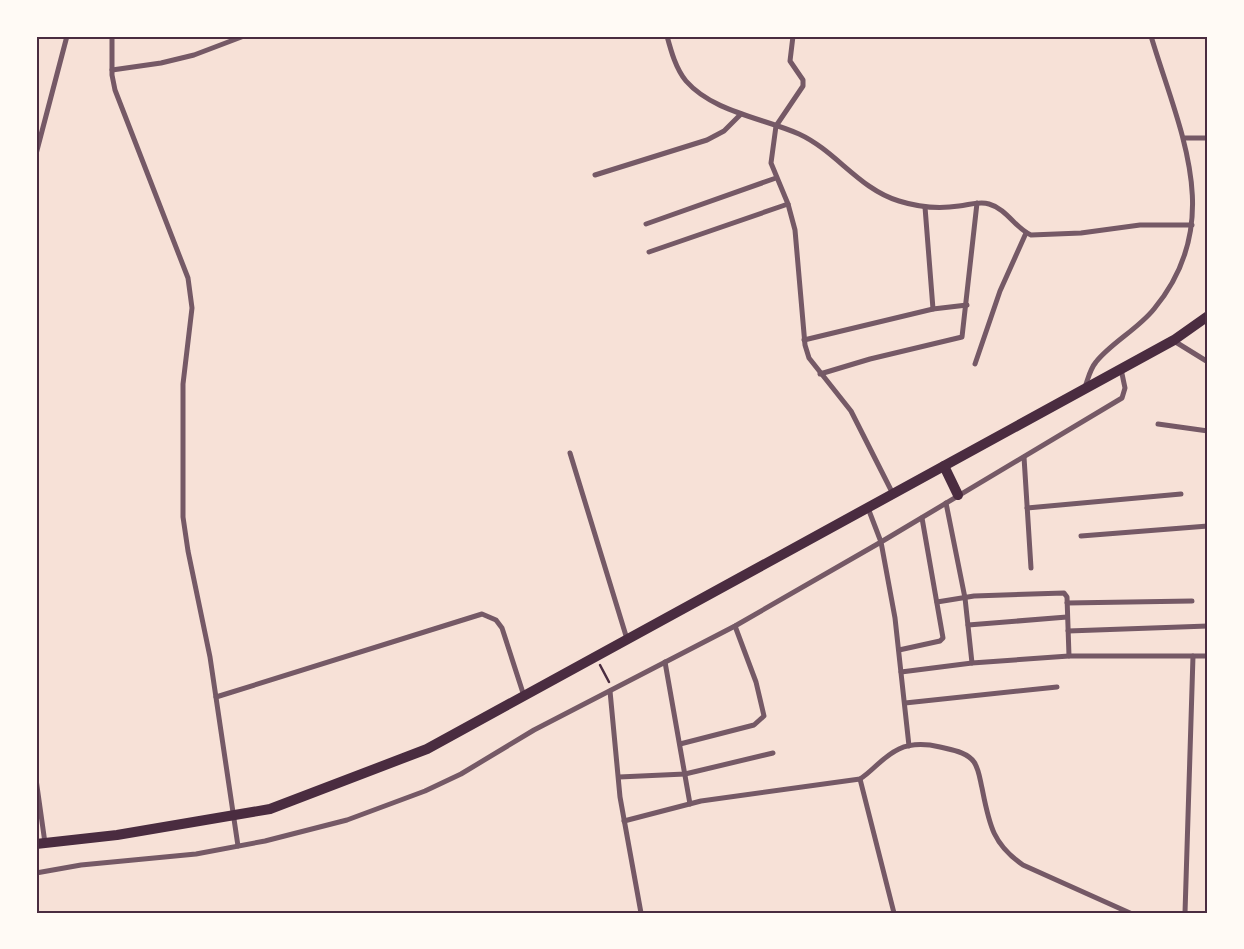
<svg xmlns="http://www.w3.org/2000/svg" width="1244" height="949" viewBox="0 0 1244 949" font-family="Merriweather,serif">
  <rect width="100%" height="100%" fill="#f7e1d7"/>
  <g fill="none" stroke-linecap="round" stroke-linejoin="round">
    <path stroke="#4a2c40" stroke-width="2.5" d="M600 665 609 682"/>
    <g stroke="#755966" stroke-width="5">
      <path d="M112 36V75L115 90 188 278 192 308 183 384V517L188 551 210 657 238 846"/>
      <path d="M667 36C671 51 676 69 686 81 713 112 763 118 799 134 836 151 859 189 899 201 918 207 939 209 959 206 969 205 979 201 989 204 1007 209 1015 228 1031 235L1081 233 1140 225H1192"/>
      <path d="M793 36 790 61 803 80V86L776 126 771 163 788 204 795 230 805 345 809 358 851 411 893 494"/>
      <path d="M112 70 161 63 194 55 244 36"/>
      <path d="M1185 138H1208"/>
      <path d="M36 154 67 36"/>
      <path d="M595 175 707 140 724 131 741 114"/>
      <path d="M925 207 933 309"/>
      <path d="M646 224 776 178"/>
      <path d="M649 252 788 204"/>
      <path d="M804 340 933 309 967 305"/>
      <path d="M1174 341 1208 362"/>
      <path d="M975 364 1000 291 1026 233"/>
      <path d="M820 374 870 359 962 337 977 203"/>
      <path d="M1085 387C1088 379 1090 369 1096 362 1111 343 1138 329 1154 309 1227 221 1179 130 1151 36"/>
      <path d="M1158 424 1208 431"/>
      <path d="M570 453 627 639"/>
      <path d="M1024 457 1031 568"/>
      <path d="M946 503 965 598 972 663"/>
      <path d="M1027 508 1181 494"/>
      <path d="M1081 536 1208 526"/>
      <path d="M937 602 974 596 1064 593 1067 597 1069 656"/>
      <path d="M1067 603 1192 601"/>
      <path d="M968 625 1067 617"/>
      <path d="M1068 631 1208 626"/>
      <path d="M899 650 940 641 943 638 922 518"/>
      <path d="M665 662 690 804"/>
      <path d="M901 672 972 663 1069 656H1208"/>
      <path d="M610 691 620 797 641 913"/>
      <path d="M216 697 482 614 496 620 502 628 524 696"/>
      <path d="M905 703 1057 687"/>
      <path d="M680 744 754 725 764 716 756 682 735 626"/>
      <path d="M909 746 895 618 881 542 1122 398 1125 388 1121 369"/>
      <path d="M619 777 685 774 773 753"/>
      <path d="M36 779 45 843"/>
      <path d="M860 779 894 913"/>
      <path d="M624 821 701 801 860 779C874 770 882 757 899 749 912 743 927 744 940 747 952 750 967 752 974 762 979 769 980 780 982 788 989 823 992 844 1023 865L1130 913"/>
      <path d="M36 873 81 865 196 854 265 841 347 820 425 791 461 774 534 730 735 626 881 542 868 508"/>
      <path d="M1185 913 1193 656"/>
    </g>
    <g stroke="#4a2c40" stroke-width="10">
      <path d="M944 466 958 495"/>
      <path d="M36 844 117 835 270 809 427 749 1174 340 1208 316"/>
    </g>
  </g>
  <rect width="1244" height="949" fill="none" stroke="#fffaf5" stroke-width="75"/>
  <rect x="38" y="38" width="1168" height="874" fill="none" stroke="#4a2c40" stroke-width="2"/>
</svg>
